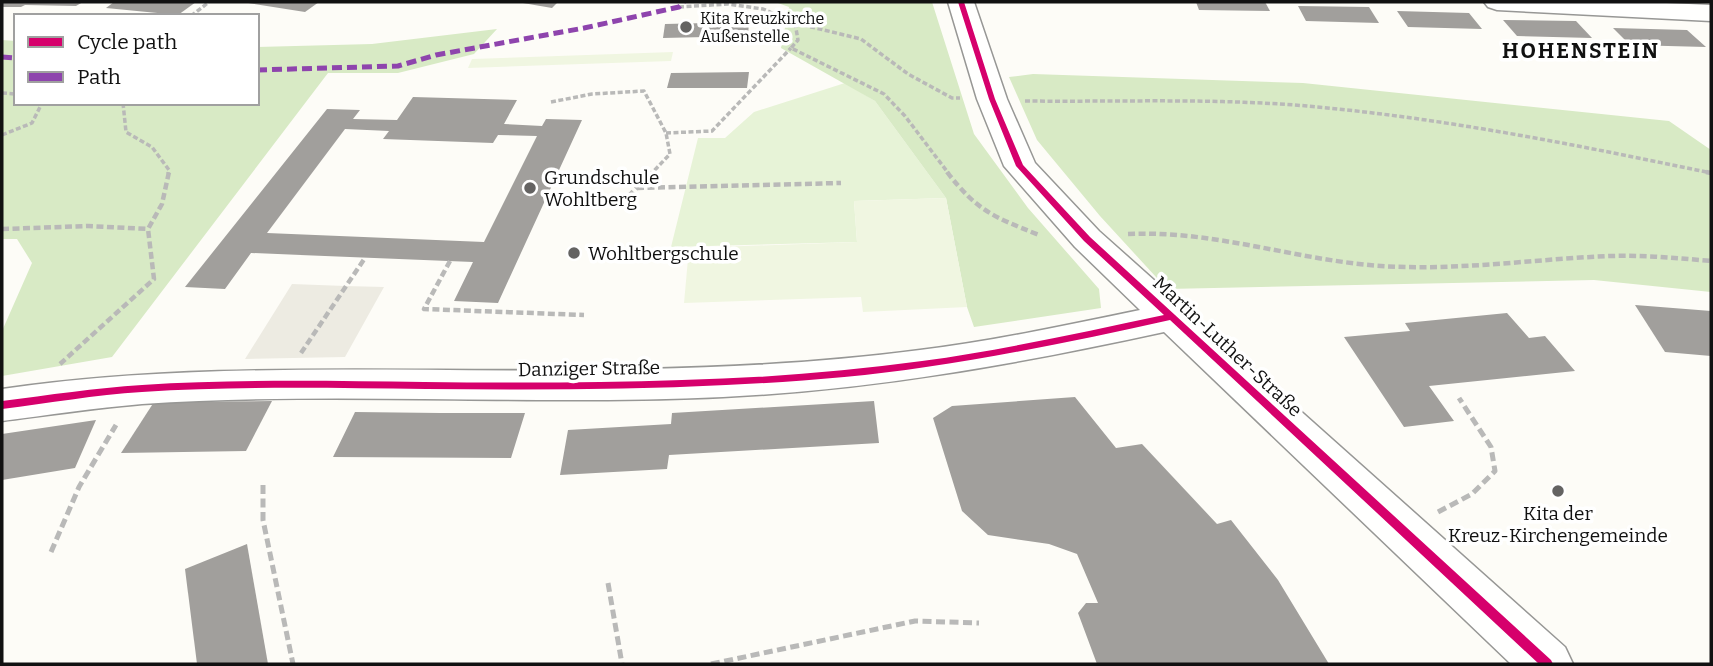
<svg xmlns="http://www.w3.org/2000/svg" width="1713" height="666" viewBox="0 0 1713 666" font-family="Bitter,serif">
  <rect width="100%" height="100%" fill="#fdfcf7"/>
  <path fill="#e7f3d7" d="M845 83 875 101 946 198 854 201 857 242 671 247 698 138H725L754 112Z"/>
  <g fill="#d8eac5">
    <path d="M775 2H932L974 134 1028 208 1099 289 1101 308 974 327 967 307 946 198 875 101 781 48 789 7Z"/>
    <path d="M497 29 474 54 398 73H328L112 357 2 376V331L32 263 17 239H2V40L16 41V103H257V47L372 44Z"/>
    <path d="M1033 74 1303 83 1669 121 1711 150V292L1594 280 1167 289 1100 216 1037 140 1009 77Z"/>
  </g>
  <g fill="#f0f6e1">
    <path d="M673 52 671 61 468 68 472 59Z"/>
    <path d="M946 198 967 307 863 312 861 297 684 303 689 248 857 242 854 201Z"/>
  </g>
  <path fill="#edebe2" d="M292 284 345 286 384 287 345 357 245 359Z"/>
  <g fill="#a19f9c" fill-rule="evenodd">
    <path d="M2 2H83L76 6 25 5 21 7H2Z"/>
    <path d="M114 2H196L178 15 106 8Z"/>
    <path d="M242 2H319L305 12Z"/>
    <path d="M517 2H558L552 8Z"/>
    <path d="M1196 2H1265L1270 11 1199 10Z"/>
    <path d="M1298 6 1369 7 1379 23 1306 21Z"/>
    <path d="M1397 11 1469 13 1482 29 1408 27Z"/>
    <path d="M1503 20 1576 21 1592 38 1517 36Z"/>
    <path d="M749 22 748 36 663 38 665 24Z"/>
    <path d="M1613 28 1687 30 1706 47 1630 45Z"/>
    <path d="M749 72 747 88H667L671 73Z"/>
    <path d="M413 97 517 100 504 124 542 126 546 119 582 120 498 303 454 301 473 262 251 253 225 289 185 287 327 109 360 110 353 119 397 120ZM345 129 389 131 383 139 493 143 498 135 537 136 484 242 267 233Z"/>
    <path d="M1635 305 1711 311V356L1665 352Z"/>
    <path d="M1507 313 1529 338 1545 336 1575 371 1429 386 1454 421 1404 427 1344 337 1410 331 1405 323Z"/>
    <path d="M1075 397 1116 448 1142 444 1217 524 1231 520 1278 580 1329 664H1097L1078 613 1086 603H1098L1077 554 1049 544 988 535 962 511 933 418 952 406Z"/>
    <path d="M272 401 246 451 121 453 154 402Z"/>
    <path d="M874 401 879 443 669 455 667 469 560 475 568 430 671 424 672 413Z"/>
    <path d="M355 412 440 413H525L511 458 333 457Z"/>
    <path d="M96 420 75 468 2 480V434Z"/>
    <path d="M247 544 268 664H197L185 569Z"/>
  </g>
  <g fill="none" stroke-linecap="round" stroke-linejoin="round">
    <defs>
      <g id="minor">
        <path d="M948 2H974L1007 99 1035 163 1099 231 1565 647 1573 664H1511L1164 332C1017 364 873 390 723 397 529 406 335 391 142 404 95 408 48 415 2 421V389C215 358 430 375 645 369 737 367 829 362 920 350 994 341 1067 325 1140 310L1075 247 1004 166 977 99Z"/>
        <path d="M1484 2H1644L1711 5V21L1497 10 1488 7Z"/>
      </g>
    </defs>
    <use href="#minor" stroke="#979795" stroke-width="3"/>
    <g stroke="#b9b9b8" stroke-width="3.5" stroke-dasharray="5 2.5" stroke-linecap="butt">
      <path d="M679 7 728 4 763 9 795 23 861 39 908 74 952 98H960"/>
      <path d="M191 16 209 2"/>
      <path d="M795 23 798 40 791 48 884 94 905 116 949 174"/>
      <path d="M2 93 16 94"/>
      <path d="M1025 101C1119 102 1213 98 1307 106 1443 118 1577 145 1711 173"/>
      <path d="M551 102 592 94 644 91 666 133 670 154 651 174"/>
      <path d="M123 103 126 132 152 147 169 170 168 174"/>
      <path d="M666 133 712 131 791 48"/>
      <path d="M2 135 32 123 42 103"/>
    </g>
    <g stroke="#b9b9b8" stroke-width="4.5" stroke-dasharray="7 3.5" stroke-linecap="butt">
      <path d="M947 172C977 211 994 217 1039 235"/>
      <path d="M1706 172 1711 173"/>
      <path d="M637 188 841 183"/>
      <path d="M621 204 652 172"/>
      <path d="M2 229 88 226 148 229"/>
      <path d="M1128 234C1215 230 1295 260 1381 266 1458 271 1534 259 1610 256 1644 255 1677 258 1711 261"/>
      <path d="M450 261 424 309 584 315"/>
      <path d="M301 353 365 258"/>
      <path d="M60 364 154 279 148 229 162 204 169 172"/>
    </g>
    <g stroke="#b9b9b8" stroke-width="5" stroke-dasharray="9 4.5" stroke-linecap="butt">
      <path d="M263 485V520L293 664"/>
      <path d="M1438 512 1472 494 1495 471 1491 447 1459 398"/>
      <path d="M51 552 79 487 116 425"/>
      <path d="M608 583 622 664"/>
      <path d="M711 664 915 621 979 623"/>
    </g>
    <use href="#minor" fill="#fffffe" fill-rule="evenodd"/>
    <g stroke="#8e44ad" stroke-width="5" stroke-dasharray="10 5" stroke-linecap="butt">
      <path d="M2 57 16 58"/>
      <path d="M257 70 398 66 436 55 584 28 679 7 684 2"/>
    </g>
    <defs>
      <path id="cycleway" d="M958 2H964L995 99 1023 165 1090 237 1551 660 1553 664H1539L1170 320C1089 338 1008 355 926 367 860 377 793 382 726 385 626 390 526 390 426 389 331 388 237 386 142 392 95 395 49 403 2 409V401C49 395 95 388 142 385 236 379 330 381 424 382 510 383 596 383 682 380 762 378 842 372 922 361 1003 350 1084 332 1164 315L1084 241 1016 166 989 99Z"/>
    </defs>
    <use href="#cycleway" stroke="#fff" stroke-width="4"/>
    <use href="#cycleway" fill="#d6006c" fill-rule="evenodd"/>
  </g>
  <g fill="#646362" stroke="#fff" stroke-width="2.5">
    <circle cx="686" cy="27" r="7"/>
    <circle cx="530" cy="188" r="7"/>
    <circle cx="574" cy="253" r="7"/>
    <circle cx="1558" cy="491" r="7"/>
  </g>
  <g text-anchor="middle" stroke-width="7" stroke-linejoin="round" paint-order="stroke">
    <g font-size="16" fill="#111" stroke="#fff" text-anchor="start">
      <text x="700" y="24">Kita Kreuzkirche<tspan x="700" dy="18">Außenstelle</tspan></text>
    </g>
    <g font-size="19" fill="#111" stroke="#fff" text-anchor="start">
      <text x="544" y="184">Grundschule<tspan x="544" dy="22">Wohltberg</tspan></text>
      <text x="588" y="260">Wohltbergschule</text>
      <text x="1558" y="520" text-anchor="middle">Kita der<tspan x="1558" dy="22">Kreuz-Kirchengemeinde</tspan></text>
    </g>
    <g font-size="19" fill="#111" stroke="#fff">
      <text transform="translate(1228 346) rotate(43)" y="7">Martin-Luther-Straße</text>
      <text transform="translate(589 368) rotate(-1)" y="7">Danziger Straße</text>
    </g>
    <g font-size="21" font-weight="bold" letter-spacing="2" fill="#111" stroke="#fff">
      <text x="1581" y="58">HOHENSTEIN</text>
    </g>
  </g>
  <rect width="1713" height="666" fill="none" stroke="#111111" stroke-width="7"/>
  <rect x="14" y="14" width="245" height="91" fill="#ffffff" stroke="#a0a0a0" stroke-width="2"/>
  <rect x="28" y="37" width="35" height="10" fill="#d6006c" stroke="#a0a0a0" stroke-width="2"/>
  <text x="77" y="49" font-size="21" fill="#111111">Cycle path</text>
  <rect x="28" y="72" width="35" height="10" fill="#8e44ad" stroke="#a0a0a0" stroke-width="2"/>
  <text x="77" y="84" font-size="21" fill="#111111">Path</text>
</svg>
